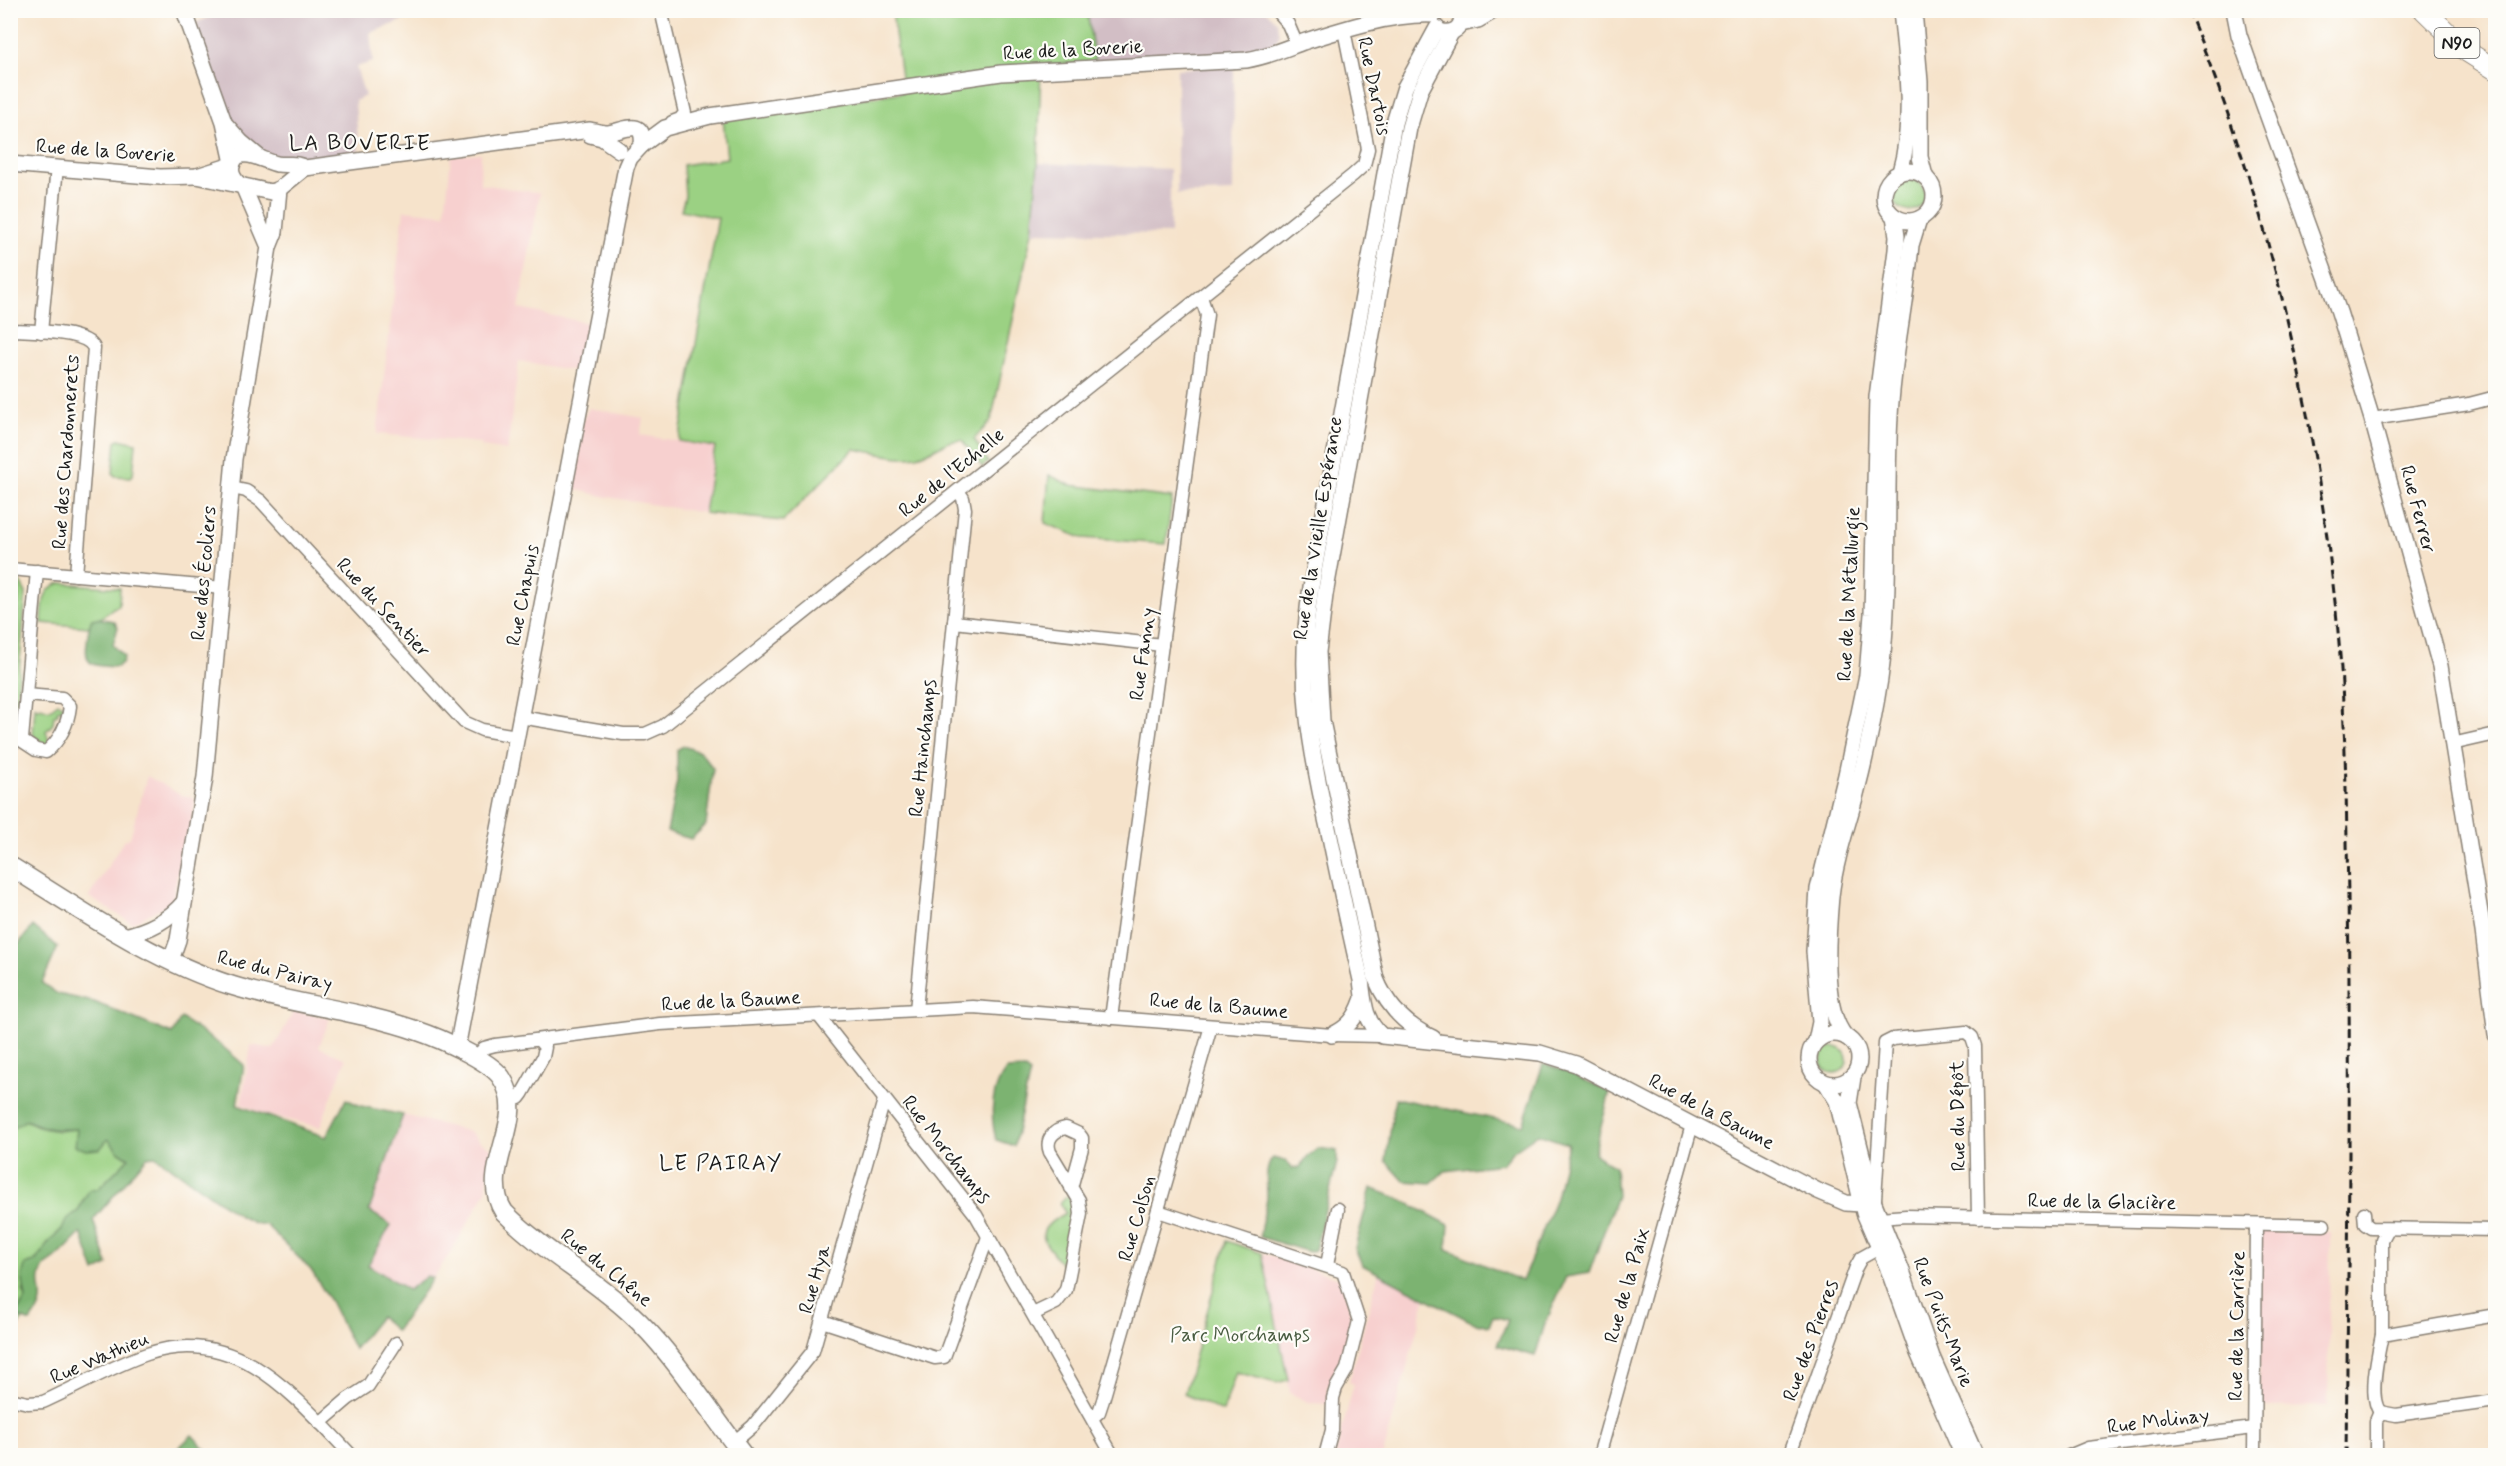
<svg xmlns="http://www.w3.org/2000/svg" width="2506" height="1466" viewBox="0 0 2506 1466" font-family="Mynerve,sans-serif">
  <rect width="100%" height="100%" fill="#fdfcf7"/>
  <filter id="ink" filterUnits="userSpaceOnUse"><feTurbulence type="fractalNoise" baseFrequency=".0167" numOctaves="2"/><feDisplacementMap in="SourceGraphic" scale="12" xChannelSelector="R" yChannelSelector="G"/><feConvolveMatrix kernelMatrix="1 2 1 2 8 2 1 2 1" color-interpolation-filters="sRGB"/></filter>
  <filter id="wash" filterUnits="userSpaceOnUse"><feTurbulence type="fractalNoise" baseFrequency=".008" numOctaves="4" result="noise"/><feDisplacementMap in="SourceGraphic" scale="24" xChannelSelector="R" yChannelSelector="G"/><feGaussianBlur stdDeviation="1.35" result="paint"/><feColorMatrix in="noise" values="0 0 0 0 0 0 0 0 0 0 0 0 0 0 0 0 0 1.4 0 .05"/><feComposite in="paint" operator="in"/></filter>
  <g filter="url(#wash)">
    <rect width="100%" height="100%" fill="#f6e3cb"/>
    <g fill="#f7d0cf">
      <path d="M481 153 480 184 540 193 519 309 589 323 581 372 519 361 507 451 482 447 481 443 377 434 404 210 445 214 451 156Z"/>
      <path d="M589 408 643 418 640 435 715 447 704 513 607 497 569 488 582 421Z"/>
      <path d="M147 776 183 796 195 798 187 855 181 856 172 902 132 923 89 897 124 840 130 838Z"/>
      <path d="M294 1011 330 1018 319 1047 346 1059 320 1127 268 1115 241 1104 251 1045 273 1049Z"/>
      <path d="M403 1115 471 1132 480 1142 492 1148 486 1192 451 1252 433 1278 426 1276 409 1290 367 1265 390 1225 369 1212Z"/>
      <path d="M2261 1231 2330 1232 2328 1406 2259 1407Z"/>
      <path d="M1262 1253 1342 1279 1352 1318 1333 1384 1327 1386 1329 1404 1310 1403 1290 1393Z"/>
      <path d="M1379 1272 1429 1286 1383 1455 1335 1456 1354 1384 1349 1382Z"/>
    </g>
    <g fill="#d2bec5">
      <path d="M226 11H428L370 33 373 62 356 67 365 96 355 101 359 154 299 160 270 155 256 148 230 119 195 23Z"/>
      <path d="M1087 11H1266L1277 22 1279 36 1273 46 1242 54 1095 63Z"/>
      <path d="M1234 66 1233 192 1177 194V69Z"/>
      <path d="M1038 163 1170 169V234L1032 232Z"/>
    </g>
    <g fill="#9bd183" stroke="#5c7650" stroke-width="1.5">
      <path d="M892 11H1087L1095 63 1041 66 1038 163 1032 232 991 421 974 439 988 462 982 467 962 440C944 440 934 452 917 456 898 460 874 452 854 449L783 521 704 513 715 447 679 441 718 218 681 210 685 196 683 165 727 158 723 119 903 92Z"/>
      <circle cx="1909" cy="195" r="16"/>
      <path d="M119 439 136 443 133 475 130 477 115 476 113 473 116 441Z"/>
      <path d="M1049 475 1070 485 1172 498 1166 544 1082 538 1045 523Z"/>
      <path d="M11 578 20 582 26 593 15 718 11 722V650L16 638 19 588 11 584Z"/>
      <path d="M61 583 120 588 119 606 113 608 101 618 92 619 89 627 42 623C43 606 41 588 61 583Z"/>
      <path d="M58 703 65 706 63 714 61 709 57 710 58 714 54 715 53 724 46 731 50 744 47 746 33 735 35 706 38 709 41 707 49 710Z"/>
      <circle cx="1834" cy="1060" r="13"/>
      <path d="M25 1120 42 1128 58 1131 77 1129 108 1138 118 1151 129 1158 98 1189 83 1200 78 1211 66 1220 62 1229 47 1244 43 1252 34 1262 23 1291 26 1299 15 1314 23 1320 11 1333V1129Z"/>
      <path d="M1069 1196 1076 1214 1065 1266H1062C1046 1240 1028 1234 1065 1213L1060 1202Z"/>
      <path d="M1227 1241 1262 1253 1288 1380 1276 1383 1236 1372 1223 1412 1184 1394Z"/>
    </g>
    <g fill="#7cb371" stroke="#4c6846" stroke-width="1.5">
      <path d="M97 618 114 621 118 627 113 645 124 656 123 662 117 667C96 666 83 668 87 643 88 633 88 627 92 619Z"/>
      <path d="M683 746 700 752 713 768 706 825 691 839 667 832 677 781V750Z"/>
      <path d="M33 926 58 947 42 983 58 994 94 1002 172 1034 181 1018 222 1046 244 1065 237 1105 326 1137 346 1099 361 1106 403 1115 369 1211 391 1225 368 1265 408 1290 427 1276 433 1278 396 1331 380 1317 354 1349 330 1301 311 1270 266 1225 254 1223 240 1216 155 1156 147 1157 93 1220 108 1265 95 1272 81 1233C73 1241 65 1250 57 1257 53 1261 45 1264 43 1269 32 1289 53 1295 30 1322L15 1315 26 1299 22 1276 25 1265 34 1262 43 1252 47 1244 62 1229 66 1220 78 1211 89 1190 98 1189 129 1158 118 1151 108 1139 100 1149 86 1150 75 1146 77 1129C53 1130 48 1130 26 1120L11 1129V953Z"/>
      <path d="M1543 1064 1562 1070 1610 1092 1594 1154 1615 1167 1617 1196 1589 1273 1566 1277 1545 1324 1535 1356 1497 1345 1508 1320 1493 1316 1489 1326 1472 1322 1362 1265 1355 1248 1371 1188 1402 1200 1449 1225 1447 1249 1522 1281 1556 1198 1568 1144 1538 1134 1512 1152 1502 1164 1445 1171 1431 1183 1404 1181 1386 1161 1395 1098 1523 1125Z"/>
      <path d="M1025 1069 1030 1073 1014 1146 996 1140C990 1116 991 1090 1006 1070Z"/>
      <path d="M1319 1148 1337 1151V1162L1315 1250 1309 1252 1260 1237C1260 1223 1266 1211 1267 1197 1267 1185 1264 1168 1273 1158L1286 1161 1292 1168H1299L1308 1156Z"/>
      <path d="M192 1435 211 1455H171Z"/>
    </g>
  </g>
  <g filter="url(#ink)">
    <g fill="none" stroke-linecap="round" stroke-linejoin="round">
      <defs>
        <g id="minor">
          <path d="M661 10 685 113 680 119 672 122"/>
          <path d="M1276 10 1288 24 1297 45"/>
          <path d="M10 330C29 331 86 330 94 348L76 575"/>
          <path d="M41 332 57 167"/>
          <path d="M2372 419 2469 404 2496 397"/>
          <path d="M232 488 246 491 261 501 464 722 482 730 517 736"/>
          <path d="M10 569 223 588"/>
          <path d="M954 622 1162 645"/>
          <path d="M520 717 623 734H645L663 726 1353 175 1364 165 1368 149 1344 30"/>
          <path d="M10 733 36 750 46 752C60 740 68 724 70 706L62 698 26 695"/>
          <path d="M22 739 37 571"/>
          <path d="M2452 744 2496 734"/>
          <path d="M916 1010 965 509 963 498 958 491"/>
          <path d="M819 1016 976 1215 1113 1456"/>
          <path d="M1111 1018 1207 315 1201 297"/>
          <path d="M475 1059 484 1048 495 1045 660 1024 973 1007 1332 1035 1382 1036"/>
          <path d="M510 1101 519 1098 522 1094 543 1057 545 1047 539 1040"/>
          <path d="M1875 1199 1885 1043 1893 1039 1966 1032 1972 1037 1975 1046 1978 1218"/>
          <path d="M1158 1211 1343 1272 1359 1321 1347 1369 1336 1388 1333 1398 1332 1430 1325 1456"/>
          <path d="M2364 1213 2365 1224 2371 1228 2496 1230"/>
          <path d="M1879 1218 1906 1216 2324 1225"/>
          <path d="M1327 1265 1338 1209"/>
          <path d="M1033 1314 1056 1303 1066 1290 1081 1214 1079 1200 1050 1152C1045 1139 1054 1130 1066 1128L1079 1134 1082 1138V1148L1071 1188"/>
          <path d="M822 1321 935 1358 944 1357 988 1237"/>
          <path d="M2382 1335V1240L2388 1229"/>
          <path d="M10 1399 28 1403 43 1402C77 1387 112 1366 147 1354 238 1323 297 1399 352 1456"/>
          <path d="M2380 1412C2368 1397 2378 1354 2382 1335L2496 1315"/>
          <path d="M2380 1412 2396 1415 2496 1401"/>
          <path d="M1092 1418 1099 1412 1103 1400 1211 1026"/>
          <path d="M320 1423 348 1399 368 1386 396 1343"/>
          <path d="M733 1443 753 1426 813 1351 884 1100"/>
          <path d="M1599 1456 1692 1125"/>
          <path d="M1789 1456 1856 1267 1861 1258 1879 1248"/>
          <path d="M2069 1456 2088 1448 2254 1428"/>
          <path d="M2254 1456 2256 1224"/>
          <path d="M2376 1456V1421L2380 1412"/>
        </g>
        <g id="tertiary">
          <path d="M184 10 224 122 233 163"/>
          <path d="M1914 10 1920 82V157L1925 176"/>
          <path d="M2234 10 2239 35 2257 86 2339 312 2372 419 2440 666 2483 931 2496 1035"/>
          <path d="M1461 24 1478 20 1495 10"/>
          <path d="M1437 28 1405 87 1394 123 1311 587C1296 678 1310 749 1330 837 1340 885 1350 932 1361 980 1364 1003 1364 1020 1382 1036L1540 1053 1576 1064 1818 1191 1846 1203 1861 1204"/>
          <path d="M1443 32C1457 34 1466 23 1459 10"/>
          <path d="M226 125 241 142 260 158"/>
          <path d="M590 135 602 138 619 150"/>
          <path d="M642 145 665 128 710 116 1001 73 1246 60C1266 57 1284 49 1303 42 1343 29 1393 13 1434 15"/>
          <path d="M10 164 160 177 197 176 232 165"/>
          <circle cx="1909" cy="196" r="25"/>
          <path d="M1900 172C1915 119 1906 65 1901 10"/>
          <path d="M197 176 271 192 279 189 305 168"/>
          <path d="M238 183C234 179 230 173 232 166 237 143 265 162 277 164 287 166 297 162 305 168L590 130C595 131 601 133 606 133 620 133 645 115 642 145L630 158 626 167 457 1048"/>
          <path d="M243 186 269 247"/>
          <path d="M124 936C147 931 169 920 184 902"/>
          <path d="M171 960 178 940 205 777 234 459 269 247 275 232 279 189"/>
          <circle cx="1834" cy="1059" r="25"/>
          <path d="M1332 1035C1348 1028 1356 1018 1362 1001"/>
          <path d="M1846 1037C1821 1010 1828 931 1831 896 1835 861 1847 827 1856 794 1866 756 1874 718 1880 679 1892 592 1885 503 1890 416 1893 358 1906 302 1911 245L1919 219"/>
          <path d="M1433 1038C1406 1026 1387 1006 1376 979L1322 721 1318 652 1325 595 1409 128 1420 91 1451 33"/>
          <path d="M1816 1041 1820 1022 1814 951 1818 889 1846 775 1867 675 1872 614 1877 397 1896 250 1897 236 1894 216"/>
          <path d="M1853 1077 1849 1103 1874 1203 1902 1271 1932 1357 1976 1456"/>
          <path d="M1826 1083 1837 1101 1864 1213 1887 1266 1918 1353 1963 1456"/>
        </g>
        <path id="secondary" d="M10 866C81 910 153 961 233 986 294 1005 358 1010 418 1031 439 1038 489 1060 501 1077 531 1121 476 1168 504 1212 541 1250 590 1276 629 1312 674 1353 706 1408 744 1456"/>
        <path id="primary" d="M2424 10 2466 51 2496 70"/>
      </defs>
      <use href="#minor" stroke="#898074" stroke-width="15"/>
      <use href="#tertiary" stroke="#898074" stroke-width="18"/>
      <use href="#secondary" stroke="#898074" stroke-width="21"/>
      <use href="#primary" stroke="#898074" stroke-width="22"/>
      <use href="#minor" stroke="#fff" stroke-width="12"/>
      <use href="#tertiary" stroke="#fff" stroke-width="15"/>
      <use href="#secondary" stroke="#fff" stroke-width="18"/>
      <use href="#primary" stroke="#fff" stroke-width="20"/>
      <path stroke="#1c1c1c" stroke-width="3" stroke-dasharray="9 4.5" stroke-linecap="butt" d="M2188 10C2266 195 2313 402 2335 602 2346 699 2346 798 2348 896 2351 1082 2348 1269 2346 1456"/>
    </g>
  </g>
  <g text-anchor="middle" stroke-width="4.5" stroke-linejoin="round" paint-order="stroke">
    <rect fill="#fdfcf7" stroke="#605f5e" stroke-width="1.5" x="2434.5" y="28" width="45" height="30" rx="4.5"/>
    <g font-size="18" font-weight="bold" fill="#1c1c1c">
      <text x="2457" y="49">N90</text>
    </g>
    <g font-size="20" fill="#1c1c1c" stroke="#fdfcf7">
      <text transform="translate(1073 49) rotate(-3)" y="7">Rue de la Boverie</text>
      <text transform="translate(1375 86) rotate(78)" y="7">Rue Dartois</text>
      <text transform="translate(106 150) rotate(4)" y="7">Rue de la Boverie</text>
      <text transform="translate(65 452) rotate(-86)" y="7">Rue des Chardonnerets</text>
      <text transform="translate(951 472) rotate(-39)" y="7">Rue de l'Echelle</text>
      <text transform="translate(2419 509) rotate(75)" y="7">Rue Ferrer</text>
      <text transform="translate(1317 528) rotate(-81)" y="7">Rue de la Vieille Espérance</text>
      <text transform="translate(203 573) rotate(-85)" y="7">Rue des Écoliers</text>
      <text transform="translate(1848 594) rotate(-87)" y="7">Rue de la Métallurgie</text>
      <text transform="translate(522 595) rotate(-79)" y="7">Rue Chapuis</text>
      <text transform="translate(384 607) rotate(47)" y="7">Rue du Sentier</text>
      <text transform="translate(1142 654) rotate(-82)" y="7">Rue Fanny</text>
      <text transform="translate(922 748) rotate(-84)" y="7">Rue Hainchamps</text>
      <text transform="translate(275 970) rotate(14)" y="7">Rue du Pairay</text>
      <text transform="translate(731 1000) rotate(-3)" y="7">Rue de la Baume</text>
      <text transform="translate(1219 1005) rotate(5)" y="7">Rue de la Baume</text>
      <text transform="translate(1712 1111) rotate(28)" y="7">Rue de la Baume</text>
      <text transform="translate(1957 1116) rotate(-91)" y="7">Rue du Dépôt</text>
      <text transform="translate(947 1149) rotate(52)" y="7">Rue Morchamps</text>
      <text transform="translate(2102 1201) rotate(1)" y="7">Rue de la Glacière</text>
      <text transform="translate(1136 1218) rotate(-74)" y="7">Rue Colson</text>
      <text transform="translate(607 1267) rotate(39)" y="7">Rue du Chêne</text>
      <text transform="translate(814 1279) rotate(-74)" y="7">Rue Hya</text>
      <text transform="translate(1626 1285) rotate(-74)" y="7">Rue de la Paix</text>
      <text transform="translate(1944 1322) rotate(69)" y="7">Rue Puits-Marie</text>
      <text transform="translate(2236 1326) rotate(-89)" y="7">Rue de la Carrière</text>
      <text transform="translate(1810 1340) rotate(-70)" y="7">Rue des Pierres</text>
      <text transform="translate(99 1357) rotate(-23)" y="7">Rue Wathieu</text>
      <text transform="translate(2158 1420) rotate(-7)" y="7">Rue Molinay</text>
    </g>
    <g font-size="20" fill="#485b40" stroke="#fdfcf7">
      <text x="1240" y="1341">Parc Morchamps</text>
    </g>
    <g font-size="22" letter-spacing="1.5" fill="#1c1c1c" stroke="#fdfcf7">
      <text x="360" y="150">LA BOVERIE</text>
      <text x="721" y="1170">LE PAIRAY</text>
    </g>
  </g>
  <rect width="2506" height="1466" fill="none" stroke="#fdfcf7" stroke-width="36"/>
</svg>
